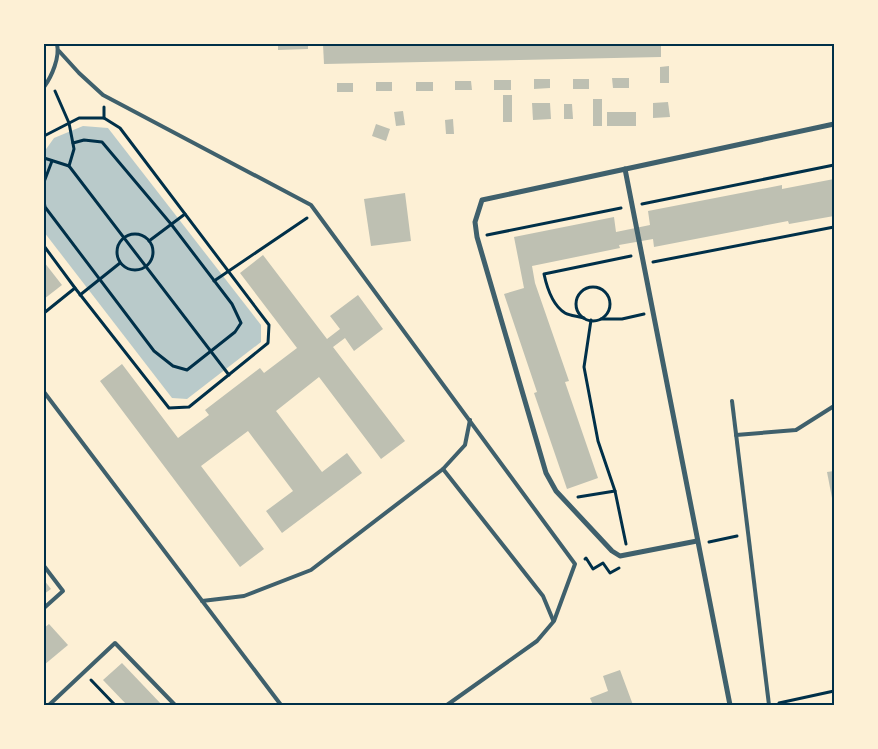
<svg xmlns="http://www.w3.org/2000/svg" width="878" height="749" viewBox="0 0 878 749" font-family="Signika,sans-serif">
  <rect width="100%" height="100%" fill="#fdf0d5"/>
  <path fill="#b9caca" d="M83 126 108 128 261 325V342L187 399 172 398 44 232V152L54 138Z"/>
  <g fill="#bec0b2">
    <path d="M278 44H308V49L278 50Z"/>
    <path d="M323 44H661V57L324 64Z"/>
    <path d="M669 66V83H660V67Z"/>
    <path d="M612 78H629V88H613Z"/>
    <path d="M534 79H550V88L534 89Z"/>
    <rect x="573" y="79" width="16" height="10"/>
    <rect x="494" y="80" width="17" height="10"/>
    <path d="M455 81H471L472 90H455Z"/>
    <rect x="376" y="82" width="16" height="9"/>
    <rect x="416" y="82" width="17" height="9"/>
    <rect x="337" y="83" width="16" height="9"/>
    <rect x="503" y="95" width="9" height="27"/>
    <rect x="593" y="99" width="9" height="27"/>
    <path d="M668 102 670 117 653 118V103Z"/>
    <path d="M532 103H550L551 119 533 120Z"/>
    <path d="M564 104H572L573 119H564Z"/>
    <path d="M403 111 405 125 396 126 394 112Z"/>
    <rect x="607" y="112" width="29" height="14"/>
    <path d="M453 119 454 134H446L445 120Z"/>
    <path d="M376 124 390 129 386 141 372 136Z"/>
    <path d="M834 179V216L789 224 788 221 654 247 653 239 619 245 620 248 532 266 535 283 569 381 565 382 598 478 567 489 534 393 537 392 504 294 524 288 514 237 614 217 616 232 650 225 648 211 782 185V189Z"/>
    <path d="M405 193 411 241 371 246 364 199Z"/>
    <path d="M263 255 327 339 340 329 330 316 358 295 383 329 354 351 345 338 333 347 405 441 381 459 319 377 276 411 322 472 347 453 362 473 282 533 266 511 293 491 248 431 201 466 264 549 240 567 100 381 122 364 178 438 209 415 205 410 260 368 264 373 297 348 240 273Z"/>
    <path d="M44 262 62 285 44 299Z"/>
    <path d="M834 471V503H833L827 472Z"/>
    <path d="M44 580 51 589 44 594Z"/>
    <path d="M49 624 68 645 44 665V628Z"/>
    <path d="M122 663 162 705H127L103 680Z"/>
    <path d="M620 670 633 705H593L590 698 608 691 603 676Z"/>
  </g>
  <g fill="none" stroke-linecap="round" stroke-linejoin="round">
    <g stroke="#003049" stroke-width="3">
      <path d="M55 91 69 123 74 149 69 166 229 375"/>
      <path d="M104 107V118"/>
      <path d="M44 136 79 118H104L120 128 269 325 268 343 189 407 169 408 75 288 44 246"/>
      <path d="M44 158 69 166"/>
      <path d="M44 182 52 161"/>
      <path d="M44 201 45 207 154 351 173 366 187 370 235 332 241 323 232 304 171 224 102 142 84 140 73 143"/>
      <path d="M642 204 834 165"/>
      <circle cx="135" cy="252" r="18"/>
      <path d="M487 235 621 208"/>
      <path d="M149 241 185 214"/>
      <path d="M653 262 834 227"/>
      <path d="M214 281 307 218"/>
      <circle cx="593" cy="304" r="17"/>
      <path d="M80 295 120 263"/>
      <path d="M44 313 75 288"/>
      <path d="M584 318C578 316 570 316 565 313 552 305 547 288 544 274L631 256"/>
      <path d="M601 319H622L644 314"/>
      <path d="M591 320 584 367 598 441 615 491 626 544"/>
      <path d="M578 497 615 491"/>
      <path d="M709 542 737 536"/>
      <path d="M585 559 586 558 593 569 603 563 610 573 619 568"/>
      <path d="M91 680 115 705"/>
      <path d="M779 703 834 691"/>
    </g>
    <g stroke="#3f606c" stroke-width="4">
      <path d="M59 51 79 73 103 95 311 205 575 564 554 621 537 641 447 705"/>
      <path d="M44 87C52 76 60 57 57 44"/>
      <path d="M44 392 281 705"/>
      <path d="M732 401 769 705"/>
      <path d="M736 435 796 430 834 406"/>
      <path d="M443 469 543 596 553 620"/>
      <path d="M44 566 63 591 44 608"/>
      <path d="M202 601 244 596 311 570 443 469 465 445 470 420"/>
      <path d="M49 705 115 643 175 705"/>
    </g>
    <g stroke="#3f606c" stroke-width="5">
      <path d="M625 169 730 705"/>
      <path d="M697 541 620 556 612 551 556 491 546 473 477 237 475 222 482 200 834 124"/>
    </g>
  </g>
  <rect width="878" height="749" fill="none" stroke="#fdf0d5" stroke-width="90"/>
  <rect x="45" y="45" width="788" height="659" fill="none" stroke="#003049" stroke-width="2"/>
</svg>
